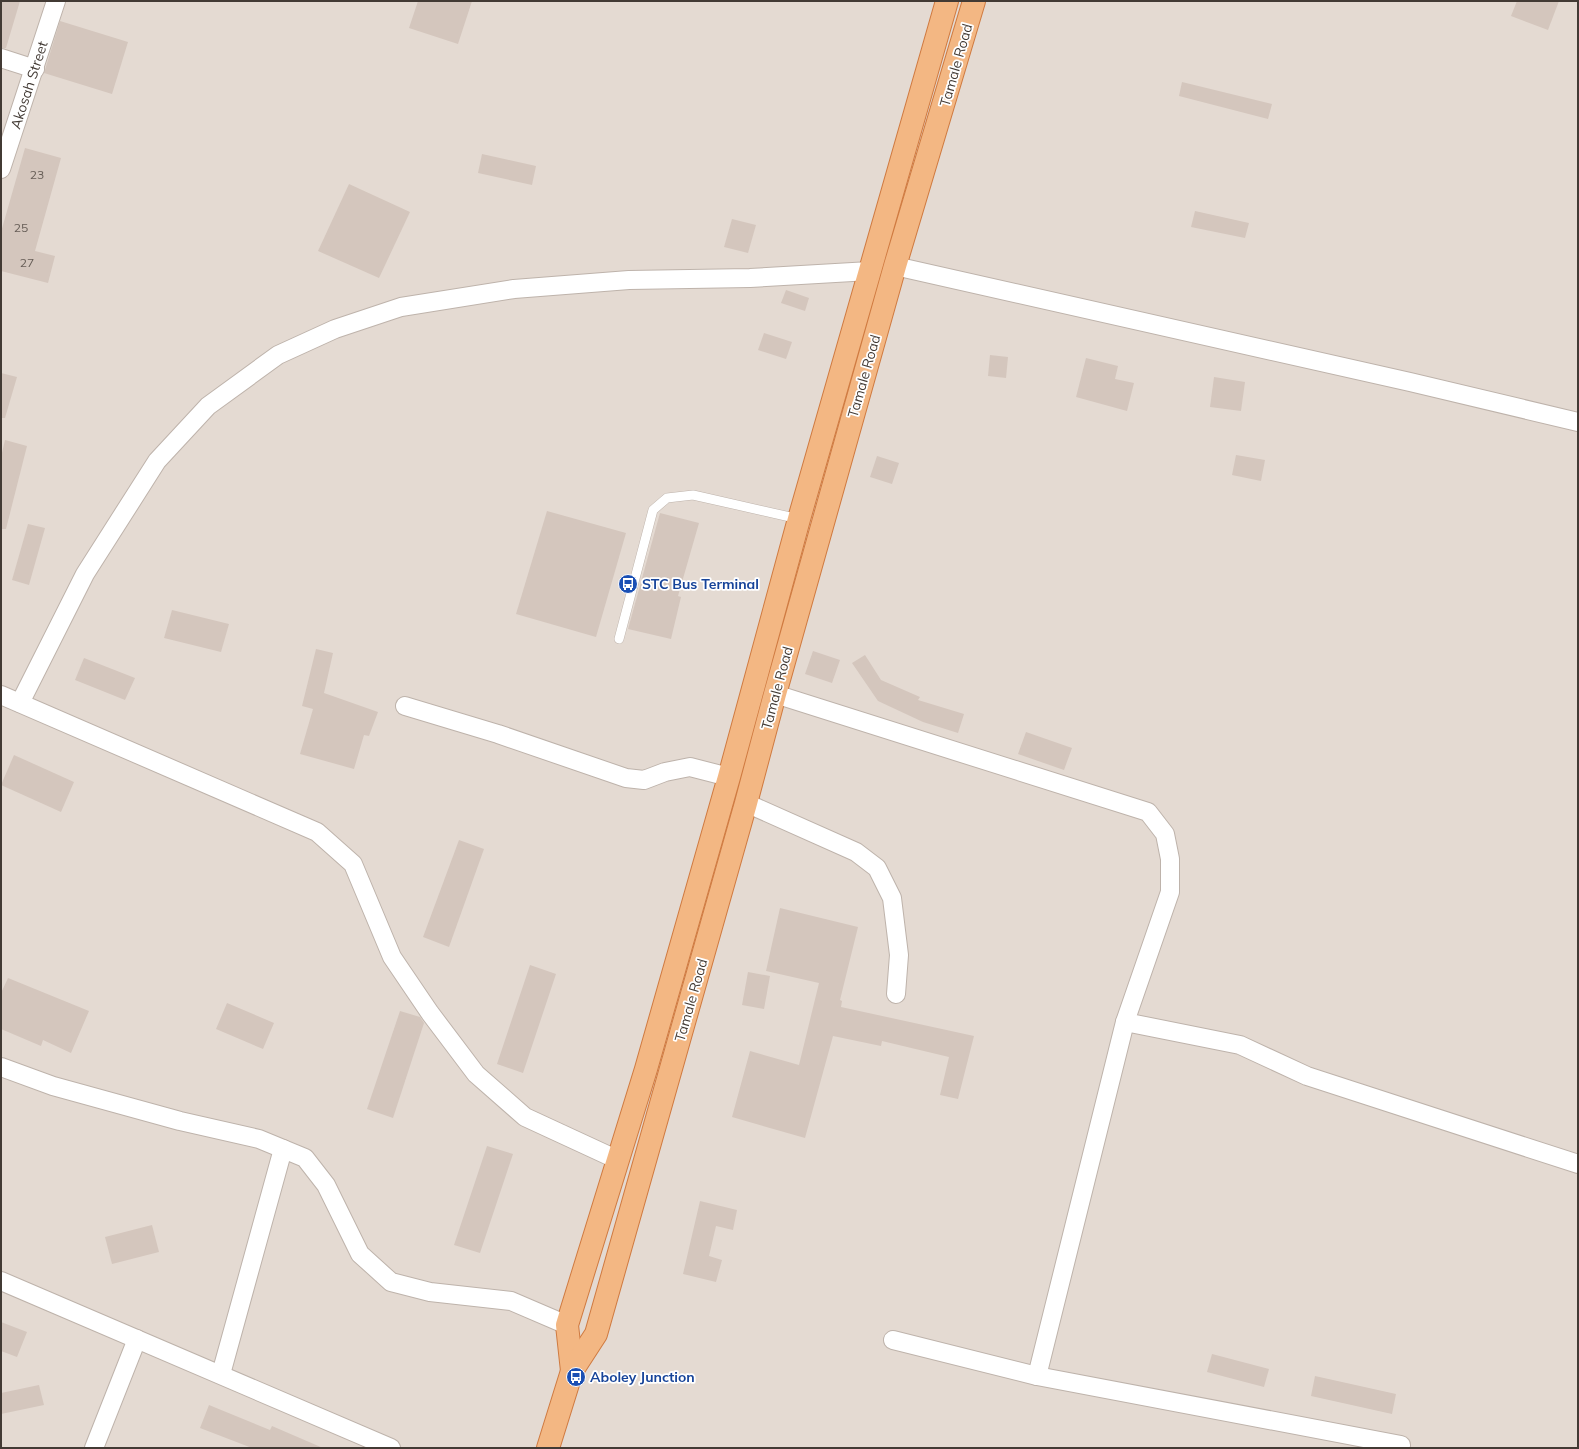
<svg xmlns="http://www.w3.org/2000/svg" width="1579" height="1449" viewBox="0 0 1579 1449" font-family="Mulish,sans-serif">
  <rect width="100%" height="100%" fill="#f0eae4"/>
  <rect fill="#e4dad2" x="1" y="1" width="1577" height="1447"/>
  <g fill="#d4c6bd">
    <path d="M1 1H20L6 48H1Z"/>
    <path d="M418 1H472L458 44 409 28Z"/>
    <path d="M1517 1H1559L1548 30 1511 16Z"/>
    <path d="M60 21 128 42 112 94 44 73Z"/>
    <path d="M1182 82 1272 104 1268 119 1179 96Z"/>
    <path d="M25 148 61 158 35 251 55 256 48 283 1 271V232Z"/>
    <path d="M482 154 536 166 532 185 478 173Z"/>
    <path d="M349 184 410 212 379 278 318 251Z"/>
    <path d="M1195 211 1249 223 1245 238 1191 227Z"/>
    <path d="M732 219 756 225 748 253 724 247Z"/>
    <path d="M786 290 809 298 805 311 781 303Z"/>
    <path d="M764 333 792 342 786 359 758 350Z"/>
    <path d="M990 355 1008 357 1006 378 988 376Z"/>
    <path d="M1086 358 1118 366 1115 379 1134 383 1127 411 1076 397Z"/>
    <path d="M1 373 17 377 5 418H1Z"/>
    <path d="M1214 377 1245 382 1241 411 1210 407Z"/>
    <path d="M5 440 27 446 6 529H1V457Z"/>
    <path d="M1236 455 1265 460 1261 481 1232 475Z"/>
    <path d="M877 456 899 463 892 484 870 477Z"/>
    <path d="M547 511 626 533 596 637 516 614Z"/>
    <path d="M660 513 699 523 678 596 681 597 671 639 628 629Z"/>
    <path d="M28 524 45 528 29 585 12 580Z"/>
    <path d="M172 610 229 624 221 652 164 638Z"/>
    <path d="M316 649 333 653 324 693 378 712 369 736 364 735 354 769 300 754 313 709 302 706Z"/>
    <path d="M813 651 840 660 832 683 805 674Z"/>
    <path d="M865 655 881 680 920 697 918 700 964 714 958 733 923 722 878 701 852 663Z"/>
    <path d="M84 658 135 678 125 700 75 680Z"/>
    <path d="M1026 732 1072 748 1064 770 1018 754Z"/>
    <path d="M14 755 74 782 61 812 1 785Z"/>
    <path d="M459 840 484 849 449 947 423 937Z"/>
    <path d="M780 908 858 927 840 1000 842 1001 841 1007 974 1036 958 1099 940 1095 949 1057 882 1041 881 1046 833 1036 805 1138 732 1117 750 1051 799 1065 819 983 766 971Z"/>
    <path d="M530 965 556 974 523 1073 497 1064Z"/>
    <path d="M748 972 770 976 764 1009 742 1005Z"/>
    <path d="M8 978 89 1011 71 1053 43 1040 41 1046 1 1029V993Z"/>
    <path d="M227 1003 274 1023 263 1049 216 1029Z"/>
    <path d="M400 1011 420 1017 424 1023 393 1118 367 1109Z"/>
    <path d="M487 1146 513 1154 480 1253 454 1245Z"/>
    <path d="M700 1201 737 1210 733 1230 716 1226 709 1256 722 1260 716 1282 683 1274Z"/>
    <path d="M152 1225 159 1252 112 1264 105 1237Z"/>
    <path d="M1 1322 27 1332 17 1357 1 1351Z"/>
    <path d="M1212 1354 1269 1369 1264 1387 1207 1372Z"/>
    <path d="M1315 1376 1396 1394 1392 1414 1311 1396Z"/>
    <path d="M39 1385 44 1405 1 1414V1393Z"/>
    <path d="M209 1405 270 1430 272 1426 323 1448H252L200 1428Z"/>
  </g>
  <g fill="none" stroke-linecap="round" stroke-linejoin="round">
    <defs>
      <path id="service" d="M619 639 653 510 667 498 693 495 799 519"/>
      <g id="minor">
        <path d="M1 58 35 69"/>
        <path d="M1 169 56 1"/>
        <path d="M895 266 1410 382 1578 422"/>
        <path d="M775 694 1148 812 1165 834 1170 859V892L1125 1022 1037 1376"/>
        <path d="M1 695 317 832 353 864 392 957 430 1013 476 1074 525 1117 618 1160"/>
        <path d="M20 703 85 574 157 461 208 406 278 355 335 329 401 307 514 289 629 280 750 278 870 271"/>
        <path d="M405 706 498 734 626 778 644 780 665 772 690 767 729 777"/>
        <path d="M746 803 856 852 877 868 892 898 899 955 896 994"/>
        <path d="M1125 1022 1240 1045 1307 1076 1578 1164"/>
        <path d="M1 1067 53 1086 180 1121 259 1139 305 1158 326 1185 360 1254 391 1282 430 1292 511 1301 567 1325"/>
        <path d="M1 1281 391 1448"/>
        <path d="M893 1340 1037 1376 1401 1445"/>
        <path d="M221 1374 283 1149"/>
        <path d="M94 1448 137 1339"/>
      </g>
      <g id="trunk">
        <path d="M572 1371 567 1325 646 1069 729 777 799 519 947 1"/>
        <path d="M548 1448 572 1371 596 1334 746 803 775 694 895 266 974 1"/>
      </g>
    </defs>
    <use href="#service" stroke="#beb3ab" stroke-width="10"/>
    <use href="#minor" stroke="#beb3ab" stroke-width="20"/>
    <use href="#trunk" stroke="#cf7a40" stroke-width="24"/>
    <use href="#service" stroke="#fff" stroke-width="9"/>
    <use href="#minor" stroke="#fff" stroke-width="18"/>
    <use href="#trunk" stroke="#f3b783" stroke-width="22"/>
  </g>
  <defs>
    <symbol id="bus-disc" viewBox="-11 -11 22 22"><circle r="9.5" fill="#1a4fb4" stroke="#fff"/><path d="M-5-6H5V4H4V6H2V4H-2V6H-4V4H-5ZM-3.5-4V0h7V-4ZM-3.5 1.2v1.5H-2V1.2ZM2 1.2v1.5H3.5V1.2Z" fill="#fff"/></symbol>
  </defs>
  <g fill-rule="evenodd">
    <use href="#bus-disc" x="617" y="573" width="22" height="22"/>
    <use href="#bus-disc" x="565" y="1366" width="22" height="22"/>
  </g>
  <g text-anchor="middle" stroke-width="3.5" stroke-linejoin="round" paint-order="stroke">
    <g font-size="12" fill="#665d56">
      <text x="37" y="179">23</text>
      <text x="21" y="232">25</text>
      <text x="27" y="267">27</text>
    </g>
    <g font-size="14" fill="#423a34" stroke="#fff">
      <text transform="translate(956 65) rotate(-74)" y="5">Tamale Road</text>
      <text transform="translate(29 85) rotate(-72)" y="5">Akosah Street</text>
      <text transform="translate(864 376) rotate(-74)" y="5">Tamale Road</text>
      <text transform="translate(777 688) rotate(-75)" y="5">Tamale Road</text>
      <text transform="translate(691 1000) rotate(-74)" y="5">Tamale Road</text>
    </g>
    <g font-size="14" font-weight="bold" fill="#164399" stroke="#fff" text-anchor="start">
      <text x="642" y="589">STC Bus Terminal</text>
      <text x="590" y="1382">Aboley Junction</text>
    </g>
  </g>
  <rect width="1579" height="1449" fill="none" stroke="#423a34" stroke-width="4"/>
</svg>
